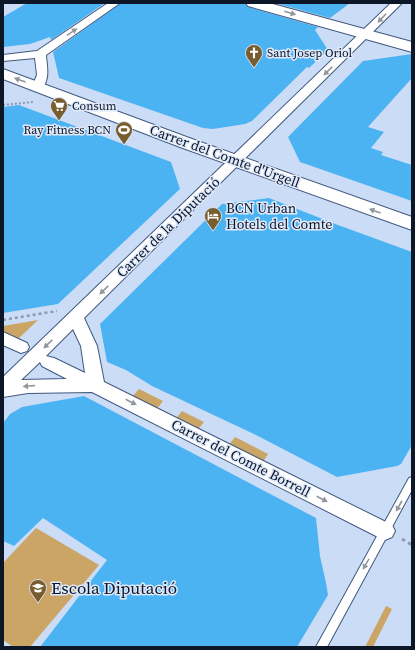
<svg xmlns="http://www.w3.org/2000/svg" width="415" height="650" viewBox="0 0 415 650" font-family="'Source Serif 4',serif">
  <rect width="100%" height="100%" fill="#cbdcf7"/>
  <g fill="#caa565">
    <path d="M38 320 17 340 3 333V326Z"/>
    <path d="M139 389 163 401 155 411 130 399Z"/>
    <path d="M182 411 204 422 196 432 174 421Z"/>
    <path d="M235 437 268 454 261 465 227 447Z"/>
    <path d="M36 528 99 565 30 647H13L3 640V563Z"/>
    <path d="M386 606 392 609 373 647H365Z"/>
  </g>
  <g fill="#4cb3f3">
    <path d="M27 3H105L51 40 50 37 30 44 3 47V17Z"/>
    <path d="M121 3H245L248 7 318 27 315 30 328 50 309 68 307 67 252 121 245 124 213 129 203 128 59 78 53 52Z"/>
    <path d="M275 3H350L330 18Z"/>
    <path d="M412 54V78L368 127 384 132 371 148 383 152 381 155 412 165V201L300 162 288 137 363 61Z"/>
    <path d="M19 105 171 162 180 189 58 304 3 313V107Z"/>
    <path d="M269 198 338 225 412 252V445L401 464 397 466 337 477 256 435 152 386 126 370 107 362 100 324 222 204Z"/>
    <path d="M84 396 316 518 320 556 326 583 328 595 297 647H40L107 560 43 518 14 546 3 541V423L10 414 22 407Z"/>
  </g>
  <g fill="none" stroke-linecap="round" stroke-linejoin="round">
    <defs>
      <path id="lane" d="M412 477V490L327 647H316L409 478Z"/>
      <g id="street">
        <path d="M108 3H120L46 55C47 68 50 78 42 89H34L32 87 37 75 35 58 3 61V55L37 51Z"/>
        <path d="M391 3H402L84 318 97 346 104 382 392 525 395 531 392 537 385 540 378 537 92 392 28 393 3 397V377ZM73 329 81 346 85 373 54 358 46 356ZM40 362 42 366 67 379 21 380Z"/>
        <path d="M3 332 27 343 29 347 27 351 21 353 3 345Z"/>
      </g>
      <g id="secondary">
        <path d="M246 3H269L412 42V52L248 6Z"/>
        <path d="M3 69 192 139 412 217V230L180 147 3 79Z"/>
      </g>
    </defs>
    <use href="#lane" stroke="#40587e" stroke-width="2"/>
    <use href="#street" stroke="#40587e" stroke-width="2"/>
    <use href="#secondary" stroke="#40587e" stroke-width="2"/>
    <path stroke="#8c9ab1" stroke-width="2" stroke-dasharray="2 2" stroke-linecap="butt" d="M3 105 33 102"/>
    <path stroke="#8c9ab1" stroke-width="2.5" stroke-dasharray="3 3" stroke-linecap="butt" d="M3 320 57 311"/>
    <path stroke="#8c9ab1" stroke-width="3" stroke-dasharray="3.5 3.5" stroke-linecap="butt" d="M402 539 412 545"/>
    <use href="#lane" fill="#fff" fill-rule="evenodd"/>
    <use href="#street" fill="#fff" fill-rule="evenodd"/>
    <use href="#secondary" fill="#fff" fill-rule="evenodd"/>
  </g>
  <defs><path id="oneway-solid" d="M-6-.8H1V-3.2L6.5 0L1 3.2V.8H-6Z"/></defs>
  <g fill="#92969d">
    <use href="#oneway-solid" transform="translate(290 13) rotate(16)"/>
    <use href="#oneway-solid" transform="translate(382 18) rotate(134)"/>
    <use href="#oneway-solid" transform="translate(72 32) rotate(-34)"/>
    <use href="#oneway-solid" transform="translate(328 71) rotate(136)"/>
    <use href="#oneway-solid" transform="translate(20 80) rotate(-160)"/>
    <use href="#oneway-solid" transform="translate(375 211) rotate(-160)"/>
    <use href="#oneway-solid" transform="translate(104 290) rotate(136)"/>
    <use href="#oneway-solid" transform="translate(48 344) rotate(136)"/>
    <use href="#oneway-solid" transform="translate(29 386) rotate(176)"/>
    <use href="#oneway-solid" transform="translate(131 402) rotate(27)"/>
    <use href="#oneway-solid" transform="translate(322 499) rotate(27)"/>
    <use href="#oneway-solid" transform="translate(399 506) rotate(119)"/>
    <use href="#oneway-solid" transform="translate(366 564) rotate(120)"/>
  </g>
  <defs>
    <symbol id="church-pin" viewBox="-11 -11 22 30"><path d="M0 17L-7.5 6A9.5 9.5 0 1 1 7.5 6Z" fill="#785d2f" stroke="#dee9fb"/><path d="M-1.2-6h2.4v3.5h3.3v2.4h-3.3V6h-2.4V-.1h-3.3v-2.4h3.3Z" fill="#fff"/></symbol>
    <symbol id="supermarket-pin" viewBox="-11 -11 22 30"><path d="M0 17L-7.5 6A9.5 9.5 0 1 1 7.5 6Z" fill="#785d2f" stroke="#dee9fb"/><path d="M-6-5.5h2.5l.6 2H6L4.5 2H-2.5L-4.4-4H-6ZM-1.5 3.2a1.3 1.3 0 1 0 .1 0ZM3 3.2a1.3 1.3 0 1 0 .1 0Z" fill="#fff"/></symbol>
    <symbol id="stadium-pin" viewBox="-11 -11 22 30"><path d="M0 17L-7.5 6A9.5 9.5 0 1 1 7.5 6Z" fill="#785d2f" stroke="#dee9fb"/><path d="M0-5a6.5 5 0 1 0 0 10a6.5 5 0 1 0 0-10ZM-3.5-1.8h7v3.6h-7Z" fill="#fff"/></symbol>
    <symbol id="hotel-pin" viewBox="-11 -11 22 30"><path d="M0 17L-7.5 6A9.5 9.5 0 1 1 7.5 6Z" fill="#785d2f" stroke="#dee9fb"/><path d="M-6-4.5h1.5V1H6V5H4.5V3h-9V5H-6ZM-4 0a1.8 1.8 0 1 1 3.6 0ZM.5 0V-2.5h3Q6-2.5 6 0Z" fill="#fff"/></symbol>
    <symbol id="school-pin" viewBox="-11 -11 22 30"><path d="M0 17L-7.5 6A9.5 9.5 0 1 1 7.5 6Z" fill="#785d2f" stroke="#dee9fb"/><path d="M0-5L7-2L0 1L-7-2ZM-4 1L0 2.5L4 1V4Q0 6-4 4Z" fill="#fff"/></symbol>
  </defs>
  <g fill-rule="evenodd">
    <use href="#church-pin" x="244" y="43" width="20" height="27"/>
    <use href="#supermarket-pin" x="49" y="96" width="20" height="27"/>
    <use href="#stadium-pin" x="114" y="120" width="20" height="27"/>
    <use href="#hotel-pin" x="203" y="206" width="20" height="27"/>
    <use href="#school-pin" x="28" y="578" width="20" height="27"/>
  </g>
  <g text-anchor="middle" stroke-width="3" stroke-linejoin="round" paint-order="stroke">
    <g font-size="12" fill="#0d1626" stroke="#dee9fb" text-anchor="start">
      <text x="267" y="57">Sant Josep Oriol</text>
      <text x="72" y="110">Consum</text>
      <text x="111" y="134" text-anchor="end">Ray Fitness BCN</text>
    </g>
    <g font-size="14" fill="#0d1626" stroke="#dee9fb">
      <text transform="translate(225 156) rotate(20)" y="5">Carrer del Comte d'Urgell</text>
      <text transform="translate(168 227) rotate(-44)" y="5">Carrer de la Diputació</text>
      <text transform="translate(241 458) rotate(27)" y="5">Carrer del Comte Borrell</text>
    </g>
    <g font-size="14" fill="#0d1626" stroke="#dee9fb" text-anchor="start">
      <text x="226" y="213">BCN Urban<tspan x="226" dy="16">Hotels del Comte</tspan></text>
    </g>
    <g font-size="17" fill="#0d1626" stroke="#dee9fb" text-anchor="start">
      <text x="51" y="594">Escola Diputació</text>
    </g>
  </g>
  <rect width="415" height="650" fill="none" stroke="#0d1626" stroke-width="8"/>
</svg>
